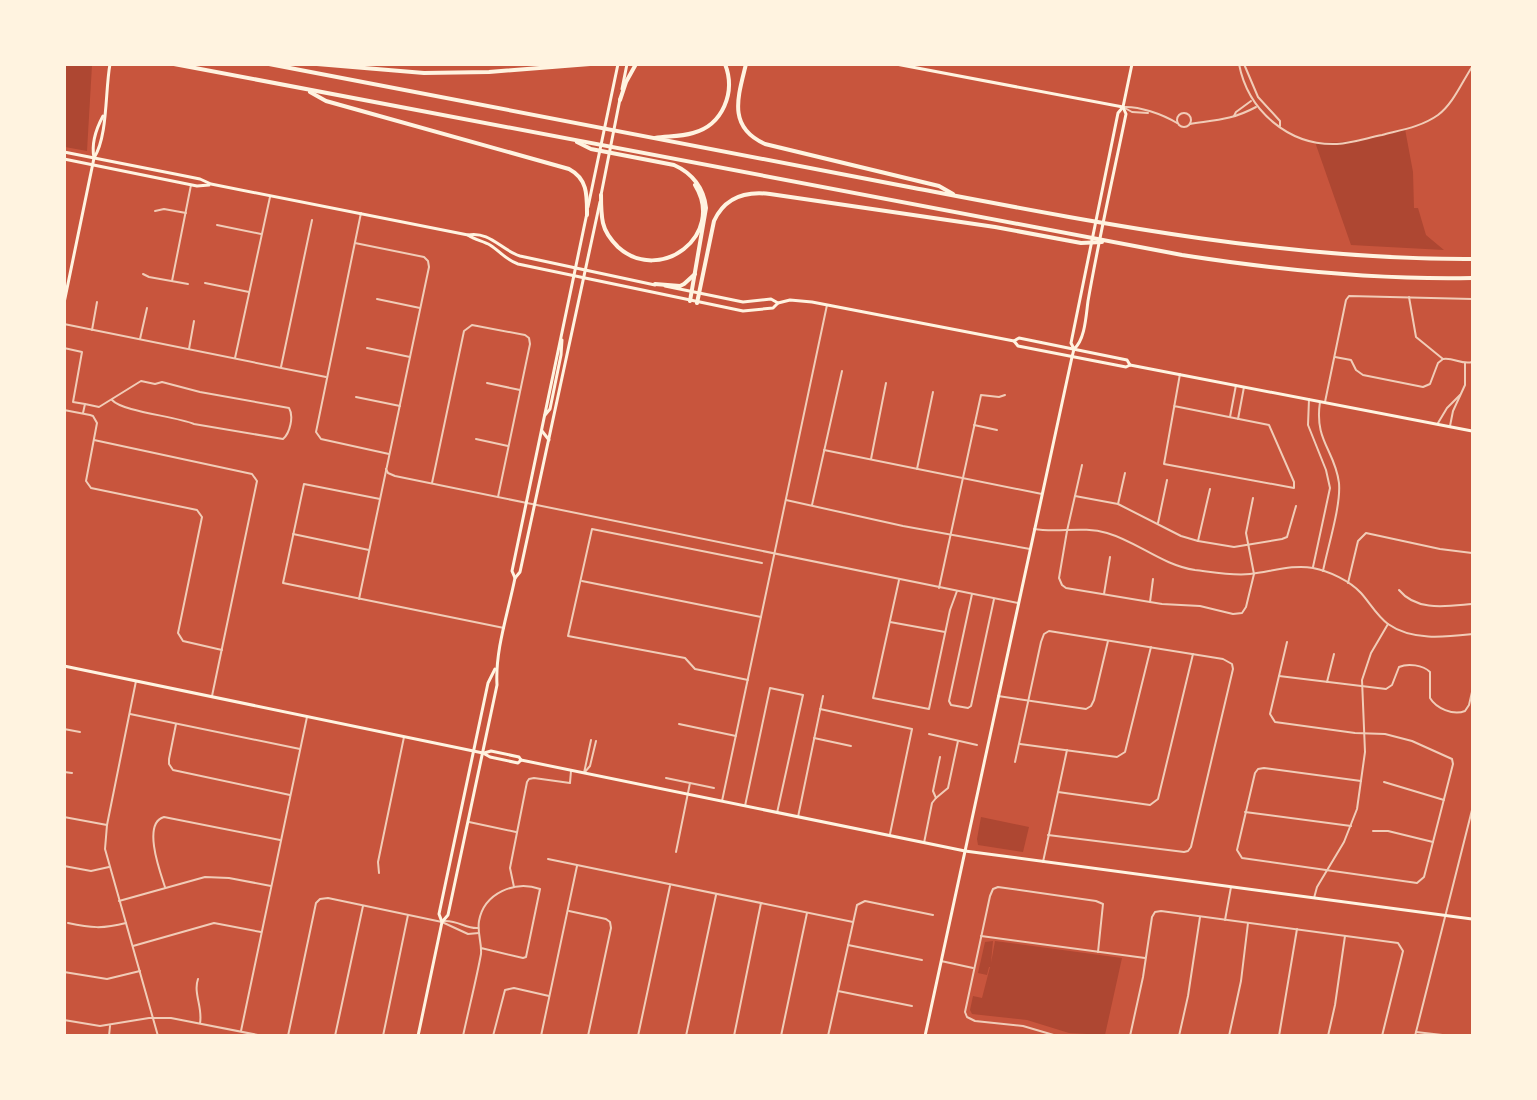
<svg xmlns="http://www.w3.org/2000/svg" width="1537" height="1100" viewBox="0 0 1537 1100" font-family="'DejaVu Sans',sans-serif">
  <rect width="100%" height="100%" fill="#c8553d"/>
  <g fill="#ae4732">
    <path d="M64 65H92L87 151 65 147Z"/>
    <path d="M1405 129 1413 172 1414 208H1418L1426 235 1444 250 1351 245 1315 142C1347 145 1375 136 1405 129Z"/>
    <path d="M981 817 1029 827 1023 852 978 845 977 839Z"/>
    <path d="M993 941 991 963 995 941 1122 958 1105 1035 1069 1033 1027 1020 972 1014 970 1010 973 996 982 998 990 967H989L987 975 978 973 985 942Z"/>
  </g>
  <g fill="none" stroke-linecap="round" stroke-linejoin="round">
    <g stroke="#f1ccb7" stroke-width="2">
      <path d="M1239 64C1248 111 1289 146 1337 144 1352 143 1367 138 1382 135 1401 130 1421 127 1438 115 1453 104 1462 82 1472 67"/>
      <path d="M1244 64 1258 97 1280 121V126"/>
      <path d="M1123 107C1139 106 1162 114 1177 123"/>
      <path d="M1123 107 1132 112 1148 113"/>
      <circle cx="1184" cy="120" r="7"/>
      <path d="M1234 116 1236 112 1251 101"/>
      <path d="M1190 124C1216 120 1232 120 1256 107"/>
      <path d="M155 211 164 209 186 213"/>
      <path d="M361 213 316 432 321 439 389 454"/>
      <path d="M217 225 261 234"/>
      <path d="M355 243 424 257 428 261 429 267 359 599"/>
      <path d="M143 274 149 277 188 284"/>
      <path d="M172 281 191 185"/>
      <path d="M205 283 249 292"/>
      <path d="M1409 297 1416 337 1443 359"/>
      <path d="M377 299 420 308"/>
      <path d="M64 324 326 377"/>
      <path d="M92 330 97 302"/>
      <path d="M140 339 147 308"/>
      <path d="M64 348 82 352 73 402 85 404 83 413"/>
      <path d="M367 348 410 357"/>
      <path d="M189 349 194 321"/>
      <path d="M1335 357 1351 360 1356 370 1363 375 1423 387 1430 384 1438 363 1443 359C1453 357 1462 365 1472 362"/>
      <path d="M235 358 270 197"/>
      <path d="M281 367 312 220"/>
      <path d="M487 383 520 390"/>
      <path d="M356 397 400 406"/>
      <path d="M1309 399 1308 425 1326 470 1330 488 1313 567"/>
      <path d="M1320 402C1314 441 1335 450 1339 483 1341 506 1328 546 1323 571"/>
      <path d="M1325 402 1346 300 1349 296 1472 299"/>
      <path d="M85 404 99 407 141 381 155 384 162 382 200 392 289 408C294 416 290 433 283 439L194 424C175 416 123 412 112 400"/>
      <path d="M1174 406 1269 425 1294 482V488L1164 464 1180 374"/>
      <path d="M64 410 90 415 93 416 97 423 86 481 91 488 197 510 202 517 178 633 183 641 222 650"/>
      <path d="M1230 417 1236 385"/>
      <path d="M1238 419 1244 387"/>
      <path d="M1438 423 1447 408 1460 395"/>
      <path d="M974 425 997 430"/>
      <path d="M1450 426 1453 411 1465 385V363"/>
      <path d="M476 439 508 446"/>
      <path d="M94 440 252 474 257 481 212 696"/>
      <path d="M824 450 1042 494"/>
      <path d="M871 459 886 383"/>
      <path d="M1082 465 1067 531 1059 578 1062 585 1066 588 1162 604 1200 606 1233 614 1242 613 1246 607 1254 574 1246 533 1253 498"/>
      <path d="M386 469 388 473 395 476 527 503"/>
      <path d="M917 469 933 392"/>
      <path d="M432 483 464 331 472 325 525 335 529 338 530 344 498 497"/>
      <path d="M1075 496 1118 504 1181 536 1198 541 1234 547 1282 539 1287 537 1296 506"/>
      <path d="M380 499 304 484 283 583 504 628"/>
      <path d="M786 500 903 526 1030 549"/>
      <path d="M1118 504 1125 473"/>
      <path d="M812 505 842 371"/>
      <path d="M1158 523 1167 480"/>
      <path d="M1034 529C1058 533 1083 526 1107 533 1138 542 1162 565 1195 570 1212 572 1232 576 1250 574 1270 572 1293 564 1313 568 1329 571 1350 581 1361 593 1370 603 1377 616 1388 624 1412 641 1445 637 1472 634"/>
      <path d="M293 534 369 550"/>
      <path d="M1198 541 1210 489"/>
      <path d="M899 580 873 698 929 709 950 610 957 591"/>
      <path d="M582 581 761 617"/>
      <path d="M1348 583 1358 541 1366 533 1440 549 1472 553"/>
      <path d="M939 588 981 395 999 397 1005 395"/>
      <path d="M1399 590C1417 612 1448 606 1472 604"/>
      <path d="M972 594 949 701 951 705 968 708 971 706 994 599"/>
      <path d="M1104 594 1110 557"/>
      <path d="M1150 602 1153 579"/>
      <path d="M890 622 945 632"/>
      <path d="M1287 642 1270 714 1275 722 1355 733 1385 734 1412 741 1452 759 1453 764 1424 877 1417 883 1242 858 1237 850 1255 773 1258 769 1264 768 1361 781"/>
      <path d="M1279 676 1386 689 1392 685 1399 667C1408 663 1423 665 1430 672V698C1436 708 1453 716 1465 711L1469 705 1472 692"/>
      <path d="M748 680 695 669 685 658 568 636 592 529 762 563"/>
      <path d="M136 681 107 825 105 849 158 1036"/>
      <path d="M1327 682 1334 654"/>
      <path d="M998 696 1086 709 1091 706 1094 700 1108 641"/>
      <path d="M820 709 912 729 890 834"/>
      <path d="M130 714 300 749"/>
      <path d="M176 724 169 759V764L173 770 290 795"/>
      <path d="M679 724 736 736"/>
      <path d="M64 729 80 732"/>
      <path d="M929 734 977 745"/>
      <path d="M814 738 851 746"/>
      <path d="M591 740 584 773 590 766 596 741"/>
      <path d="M1020 744 1117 757 1125 752 1151 647"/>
      <path d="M1015 762 1041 642 1044 634 1049 631 1223 659 1232 664 1233 669 1191 847 1188 851 1184 852 1048 835"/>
      <path d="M64 772 72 773"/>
      <path d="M666 778 714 788"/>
      <path d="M1384 782 1444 800"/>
      <path d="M1058 792 1150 805 1158 799 1193 654"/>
      <path d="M936 798 948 788 958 741"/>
      <path d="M745 806 770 688 803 695 777 813"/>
      <path d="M1245 812 1351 826"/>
      <path d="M64 817 107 825"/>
      <path d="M798 817 823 696"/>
      <path d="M469 822 516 832"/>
      <path d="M1373 831H1388L1433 842"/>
      <path d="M924 843 932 803 936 798 933 791 940 757"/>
      <path d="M676 852 690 783"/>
      <path d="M548 859 853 922"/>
      <path d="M1043 862 1067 750"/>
      <path d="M64 866 91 871 109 867"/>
      <path d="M379 873 378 862 404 737"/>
      <path d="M165 887C160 872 142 823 164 817L280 840"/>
      <path d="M514 887 510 868 527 782 529 779 534 778 570 783 571 771"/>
      <path d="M1314 898 1317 887 1344 842 1357 809 1365 752 1362 680 1371 653 1388 624"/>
      <path d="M119 901 205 877 229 878 271 886"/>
      <path d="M569 911 606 919 610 922 611 928 588 1036"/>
      <path d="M1225 920 1231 887"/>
      <path d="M444 921C458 920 466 929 478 928"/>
      <path d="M68 923C91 928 103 929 126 923"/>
      <path d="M981 936 1145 958"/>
      <path d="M848 945 922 960"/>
      <path d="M133 946 214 923 261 932"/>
      <path d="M941 961 973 968"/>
      <path d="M64 972 107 979 140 971"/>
      <path d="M198 979C193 993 203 1008 200 1023"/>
      <path d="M838 991 912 1006"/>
      <path d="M64 1020 100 1026 149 1018H171L263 1036"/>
      <path d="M241 1031 307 717"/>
      <path d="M1416 1032 1451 1036"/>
      <path d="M109 1036 110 1026"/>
      <path d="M288 1036 316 903 320 899 328 898 442 922 468 934 479 933"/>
      <path d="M335 1036 363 906"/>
      <path d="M383 1036 408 915"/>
      <path d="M463 1036C469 1008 476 981 481 954 482 943 477 933 479 921 484 893 515 880 540 889L526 957 523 958 481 948"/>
      <path d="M493 1036 505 990 514 988 549 996"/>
      <path d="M541 1036 577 866"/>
      <path d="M638 1036 670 886"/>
      <path d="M686 1036 716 895"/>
      <path d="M734 1036 761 903"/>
      <path d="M781 1036 807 913"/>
      <path d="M828 1036 857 905 865 901 933 915"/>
      <path d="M1057 1036 1023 1026 975 1021 967 1017 965 1012 990 896 993 889 998 887 1096 901 1103 904 1098 952"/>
      <path d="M1130 1036 1143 977 1152 917 1155 912 1161 911 1398 943 1403 951 1382 1036"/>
      <path d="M1179 1036 1188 996 1200 917"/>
      <path d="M1229 1036 1241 981 1248 923"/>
      <path d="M1279 1036 1297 929"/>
      <path d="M1328 1036 1335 1005 1345 936"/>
    </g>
    <g stroke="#f1ccb7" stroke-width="2">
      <path d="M527 503 1018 603"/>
      <path d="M722 801 827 305"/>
      <path d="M1415 1036 1472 810"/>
    </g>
    <g stroke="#fff3e0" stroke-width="3">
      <path d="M896 64 1123 107"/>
      <path d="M94 158C91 143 96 129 103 116"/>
      <path d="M64 303 94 158C108 136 105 91 110 64"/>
      <path d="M1074 349C1085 340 1086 316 1088 301 1099 238 1113 177 1126 114L1123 107"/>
      <path d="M64 666 483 753 490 757 518 763 521 760"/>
      <path d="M484 753 491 751 519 757 521 760"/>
      <path d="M521 760 965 851 1472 919"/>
      <path d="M925 1036 1072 357 1074 349 1071 343 1118 113 1123 107 1132 64"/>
    </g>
    <g stroke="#fff3e0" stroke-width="3">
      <path d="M622 89 627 64"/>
      <path d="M64 152 175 174 200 179 211 184 468 235C490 231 501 250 520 256L655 285"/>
      <path d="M64 159 197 186 209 185"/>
      <path d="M601 195 620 99"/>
      <path d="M588 207 618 64"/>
      <path d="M468 235C475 240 483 241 490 245 501 252 506 260 518 264L743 311 773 308 778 303 790 300 812 302 1014 341 1019 338 1127 360 1130 365"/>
      <path d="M665 286 743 302 771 299 778 303"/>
      <path d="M1014 341 1018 346 1126 367 1130 365 1472 431"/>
      <path d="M545 415 550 409 561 355 562 340"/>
      <path d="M542 431 549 440"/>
      <path d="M515 578 512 571 587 213"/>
      <path d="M442 922 448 915 497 685C495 650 508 613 515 578L520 572 600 202"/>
      <path d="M418 1036 442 922 439 914 488 683 495 669"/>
    </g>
    <g stroke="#fff3e0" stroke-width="4">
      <path d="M174 64 1182 255C1278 270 1375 280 1472 278"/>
      <path d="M269 64C484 106 699 148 914 188 1098 223 1285 260 1472 259"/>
      <path d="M317 64 424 73 489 72 590 64"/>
      <path d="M746 64C738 97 727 127 765 144L939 186 953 194"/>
      <path d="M310 92 326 101 569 169C588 179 587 196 587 215"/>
      <path d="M620 100 626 82 636 64"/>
      <path d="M655 138C667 136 680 137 693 133 723 125 736 92 725 64"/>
      <path d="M577 142 591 149 674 165C692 173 704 188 706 208L690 301"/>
      <path d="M601 195C601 204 601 214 603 223 605 232 611 240 618 247 660 285 726 235 695 185"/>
      <path d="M655 284 680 286 684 284 695 274"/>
      <path d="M697 303 714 221C725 197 746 191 770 194L995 227 1081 243 1102 242"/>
    </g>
  </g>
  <rect width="1537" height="1100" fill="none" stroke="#fff3e0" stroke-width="132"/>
</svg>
